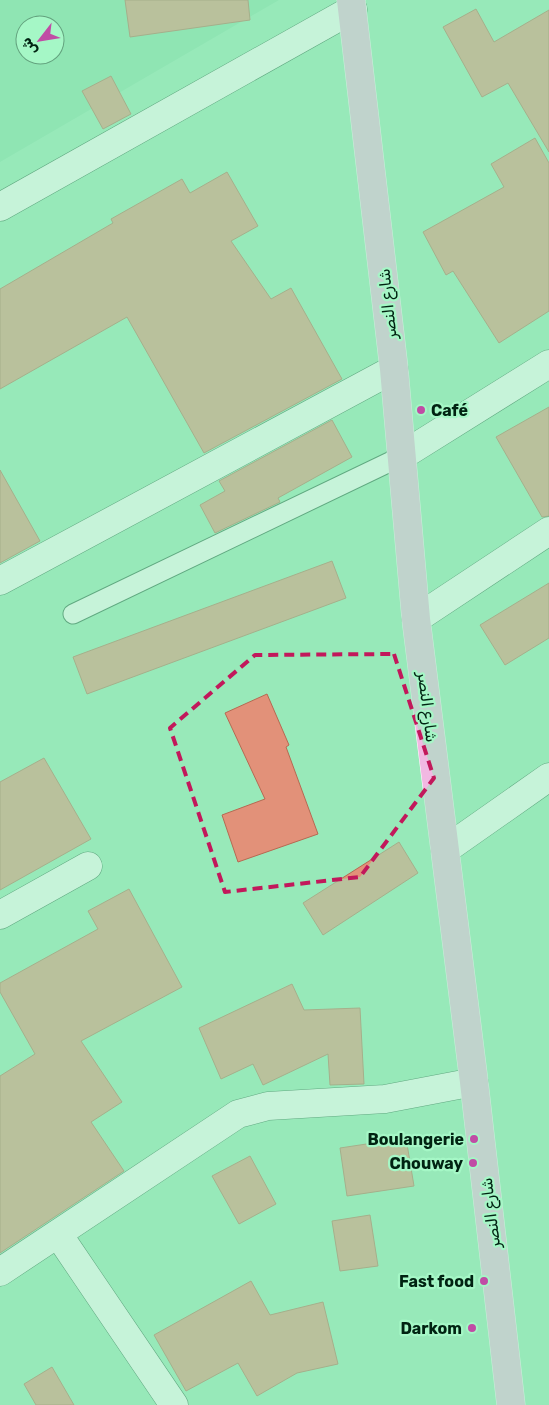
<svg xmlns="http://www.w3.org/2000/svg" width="549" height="1405" viewBox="0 0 549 1405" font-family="Rubik,Cairo,sans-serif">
  <rect width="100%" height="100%" fill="#98e9b9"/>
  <path fill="#86dfac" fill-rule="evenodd" d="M0 0H279L0 162ZM25 25H55V55H25Z"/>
  <g fill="#e29179" stroke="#b66952">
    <path d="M125 0H248L250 20 130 37Z"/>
    <path d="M476 9 494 42 549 10V152L508 83 482 97 443 27Z"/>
    <path d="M111 76 131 114 103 129 82 91Z"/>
    <path d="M535 138 549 163V311L499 343 453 271 446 275 423 232 504 187 491 164Z"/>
    <path d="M227 172 258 226 231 241 271 299 291 288 342 379 204 453 127 317 0 389V289L113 223 111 219 182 179 190 193Z"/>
    <path d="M549 407V516L542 517 496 437Z"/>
    <path d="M332 420 352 457 278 498 280 502 215 533 200 505 225 491 219 481Z"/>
    <path d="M0 470 40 541 0 563Z"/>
    <path d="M332 561 346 598 87 694 73 657Z"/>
    <path d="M549 583V638L505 665 480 625Z"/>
    <path d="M267 694 289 745 286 747 318 834 238 862 222 815 265 799 225 713Z"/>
    <path d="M44 758 91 839 0 890V782Z"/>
    <path d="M399 842 418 873 323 935 303 903Z"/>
    <path d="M129 889 182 987 81 1041 122 1102 91 1122 124 1171 0 1253V1076L35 1054 0 992V983L98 929 88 911Z"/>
    <path d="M292 984 304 1010 360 1008 364 1084 330 1085 328 1054 263 1085 253 1064 221 1079 199 1028Z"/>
    <path d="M406 1138 414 1186 347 1196 340 1148Z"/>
    <path d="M250 1156 276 1204 239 1224 212 1176Z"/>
    <path d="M370 1215 378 1266 340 1271 332 1221Z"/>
    <path d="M251 1281 270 1315 323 1302 338 1364 297 1373 257 1396 238 1363 186 1391 154 1335Z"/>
    <path d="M52 1367 74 1405H36L24 1384Z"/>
  </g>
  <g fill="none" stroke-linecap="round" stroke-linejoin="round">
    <defs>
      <path id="service" d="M73 614 400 457"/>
      <g id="minor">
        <path d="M0 207 353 9"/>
        <path d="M400 457 549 364"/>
        <path d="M0 581 394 369"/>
        <path d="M416 619 549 531"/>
        <path d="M445 850 549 777"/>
        <path d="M0 915 88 866"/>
        <path d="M58 1234 174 1405"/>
        <path d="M0 1272 238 1114 268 1106 385 1099 474 1082"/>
      </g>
      <path id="primary" d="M351 0 394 369 416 619 474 1082 511 1405"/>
    </defs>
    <use href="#service" stroke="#1e5c3c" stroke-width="21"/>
    <use href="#minor" stroke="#1e5c3c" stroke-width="29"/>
    <use href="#primary" stroke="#fff" stroke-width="29"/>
    <use href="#service" stroke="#fff" stroke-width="19"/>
    <use href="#minor" stroke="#fff" stroke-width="28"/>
    <use href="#primary" stroke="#f1b8e2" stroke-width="28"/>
  </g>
  <path d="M0 0H549V1405H0ZM394 654 434 778 360 877 225 892 170 728 255 655Z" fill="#98e9b9" fill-opacity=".55" fill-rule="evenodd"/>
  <path fill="none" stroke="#c2185b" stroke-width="4" stroke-dasharray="10 6" stroke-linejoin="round" d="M394 654 434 778 360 877 225 892 170 728 255 655Z"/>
  <g fill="#c04ca5" stroke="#a5f7c6" stroke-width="2">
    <circle cx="421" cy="410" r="5"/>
    <circle cx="474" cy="1139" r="5"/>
    <circle cx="473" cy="1163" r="5"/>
    <circle cx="484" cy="1281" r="5"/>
    <circle cx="472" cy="1328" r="5"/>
  </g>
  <g text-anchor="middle" stroke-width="4.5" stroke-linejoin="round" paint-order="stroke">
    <g font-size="16" fill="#012312" stroke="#a5f7c6">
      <text transform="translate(387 304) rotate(-96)" y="6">شارع النصر</text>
      <text transform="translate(428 707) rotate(83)" y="6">شارع النصر</text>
      <text transform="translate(490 1213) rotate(-97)" y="6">شارع النصر</text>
    </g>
    <g font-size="16" font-weight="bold" fill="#012312" stroke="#a5f7c6" text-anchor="end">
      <text x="431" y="416" text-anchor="start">Café</text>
      <text x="464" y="1145">Boulangerie</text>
      <text x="463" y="1169">Chouway</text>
      <text x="474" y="1287">Fast food</text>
      <text x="462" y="1334">Darkom</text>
    </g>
  </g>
  <g transform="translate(40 40) rotate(239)"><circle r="24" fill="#a5f7c6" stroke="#63a27e"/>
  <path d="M0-4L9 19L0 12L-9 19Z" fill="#c04ca5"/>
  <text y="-8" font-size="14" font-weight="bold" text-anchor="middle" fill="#012312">ش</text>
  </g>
</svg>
